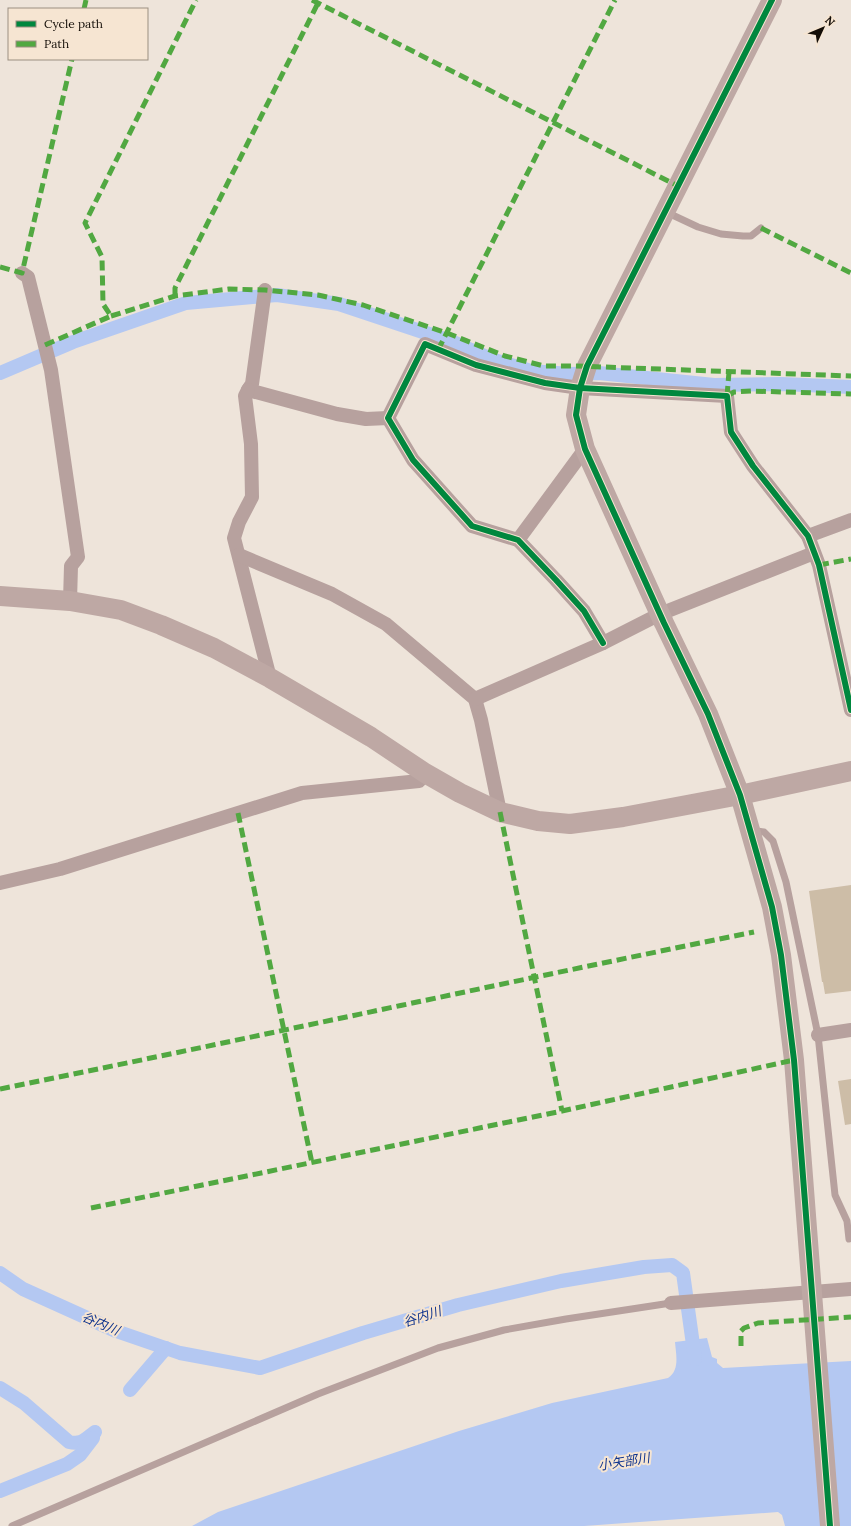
<svg xmlns="http://www.w3.org/2000/svg" width="851" height="1526" viewBox="0 0 851 1526" font-family="Lora,'Noto Sans JP',serif">
  <rect width="100%" height="100%" fill="#eee4da"/>
  <path fill="#b4c8f2" d="M707 1338 712 1357 717 1359V1363L723 1368 851 1361V1526H785L782 1515 778 1512 584 1526H192L218 1512 459 1431 552 1403 668 1378C680 1370 676 1355 675 1342Z"/>
  <g fill="none" stroke-linecap="round" stroke-linejoin="round">
    <g stroke="#b4c8f2" stroke-width="14">
      <path d="M0 373 73 342 186 303 277 295 339 304 453 342 491 359 531 371 570 374 599 373 714 385 782 384 851 387"/>
      <path d="M0 1273 23 1289 116 1331 180 1353 260 1368 363 1333 458 1305 561 1281 644 1267 672 1265 683 1273 695 1359"/>
      <path d="M0 1388 24 1403 69 1442C82 1445 85 1439 95 1432"/>
      <path d="M130 1390 166 1348"/>
      <path d="M0 1491 67 1464 80 1455 93 1438"/>
    </g>
  </g>
  <g fill="#cdbda7">
    <path d="M851 885V991L825 994 823 982H822L809 891Z"/>
    <path d="M851 1079V1124L845 1125 838 1081Z"/>
  </g>
  <g fill="none" stroke-linecap="round" stroke-linejoin="round">
    <g stroke="#b7a19e" stroke-width="7">
      <path d="M666 212 698 227 721 234 743 236H751L761 228"/>
      <path d="M752 832 757 831 764 832 773 841 786 882 818 1035 835 1195 847 1221 849 1239"/>
      <path d="M12 1526 318 1394 438 1348 504 1330 566 1319 671 1303"/>
    </g>
    <g stroke="#b7a19e" stroke-width="14">
      <path d="M22 273 28 277 51 370 78 557 71 566 70 601"/>
      <path d="M265 290 252 384 248 390 337 414 366 419 388 418"/>
      <path d="M248 390 245 396 251 444 252 497 239 522 234 538 270 678"/>
      <path d="M808 536 851 520"/>
      <path d="M518 540 585 449"/>
      <path d="M239 555 332 594 386 624 475 699 481 720 500 812"/>
      <path d="M603 643 584 611 556 580 518 540 472 526 413 460 388 418 425 344 476 365 545 383 580 388 727 396 731 432 753 466 808 536 819 565 851 710"/>
      <path d="M475 699 603 643 660 614 814 553"/>
      <path d="M0 883 60 869 302 793 419 781 425 773"/>
      <path d="M818 1035 851 1030"/>
      <path d="M671 1303 851 1289"/>
    </g>
    <g stroke="#bea8a4" stroke-width="20">
      <path d="M772 0 587 366 580 388 576 415 585 449 664 623 708 714 740 795 772 907 781 955 794 1060 830 1526"/>
      <path d="M0 596 70 601 121 610 161 625 214 648 270 678 371 737 425 773 460 793 500 812 538 821 570 824 623 817 740 795 851 771"/>
    </g>
    <g stroke="#51a841" stroke-width="5" stroke-dasharray="10 5" stroke-linecap="butt">
      <path d="M312 0 678 186"/>
      <path d="M84 9 86 0"/>
      <path d="M761 228 851 273"/>
      <path d="M0 267 22 273 72 59"/>
      <path d="M175 296V288L318 3"/>
      <path d="M111 316 175 296 229 289 265 290 318 295 363 305 447 333 505 356 544 366H576L851 376"/>
      <path d="M45 345 111 316 103 304 102 257 85 223 196 0"/>
      <path d="M438 350 615 0"/>
      <path d="M727 396 734 392 751 391 851 394"/>
      <path d="M727 396 729 372"/>
      <path d="M819 565 851 559"/>
      <path d="M500 812 562 1111"/>
      <path d="M238 813 312 1163"/>
      <path d="M0 1089C252 1038 502 983 754 932"/>
      <path d="M91 1208 562 1111 794 1060"/>
      <path d="M741 1346V1331L744 1328 758 1323 851 1317"/>
    </g>
    <defs>
      <g id="cycleway">
        <path d="M772 0 587 366 580 388 576 415 585 449 664 623 708 714 740 795 772 907 781 955 794 1060 830 1526"/>
        <path d="M603 643 584 611 556 580 518 540 472 526 413 460 388 418 425 344 476 365 545 383 580 388 727 396 731 432 753 466 808 536 819 565 851 710"/>
      </g>
    </defs>
    <use href="#cycleway" stroke="#f6e5d2" stroke-width="8"/>
    <use href="#cycleway" stroke="#00873e" stroke-width="6"/>
  </g>
  <g text-anchor="middle" stroke-width="4" stroke-linejoin="round" paint-order="stroke">
    <g font-size="13" font-style="italic" fill="#0f348e" stroke="#f6e5d2">
      <text transform="translate(422 1316) rotate(-18)" y="5">谷内川</text>
      <text transform="translate(101 1323) rotate(23)" y="5">谷内川</text>
      <text transform="translate(624 1461) rotate(-9)" y="5">小矢部川</text>
    </g>
  </g>
  <rect x="8" y="8" width="140" height="52" fill="#f6e5d2" stroke="#9b8f81"/>
  <rect x="16" y="21" width="20" height="6" fill="#00873e" stroke="#9b8f81"/>
  <text x="44" y="28" font-size="12" fill="#130d07">Cycle path</text>
  <rect x="16" y="41" width="20" height="6" fill="#51a841" stroke="#9b8f81"/>
  <text x="44" y="48" font-size="12" fill="#130d07">Path</text>
  <g transform="translate(823 28) rotate(46)" stroke="#f6e5d2" stroke-width="3" paint-order="stroke">
  <path d="M0-3L7 15L0 10L-7 15Z" fill="#130d07"/>
  <text y="-6" font-size="11" font-weight="bold" text-anchor="middle" fill="#130d07">N</text>
  </g>
</svg>
